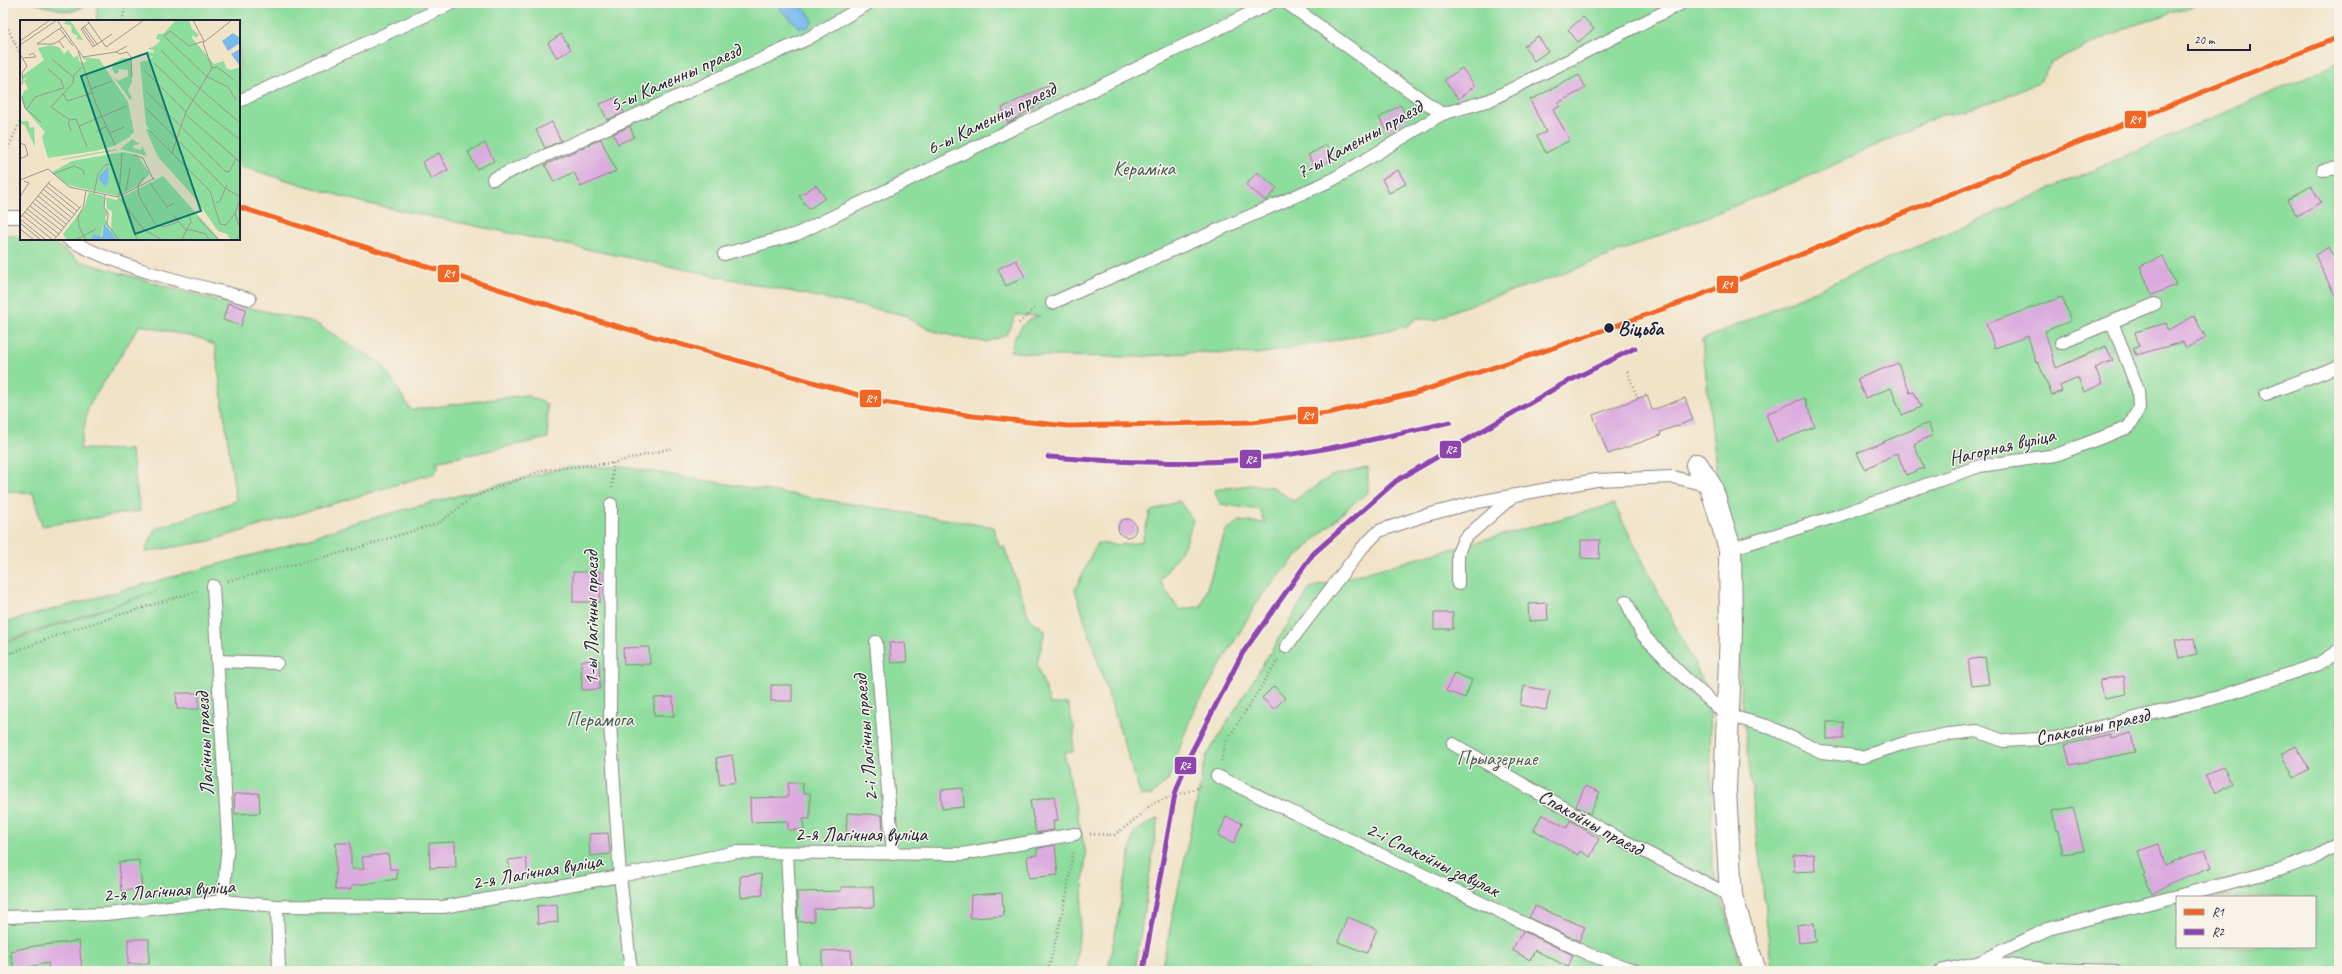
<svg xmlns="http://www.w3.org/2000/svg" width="2342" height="974" viewBox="0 0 2342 974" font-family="Caveat,sans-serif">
  <rect width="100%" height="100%" fill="#f7f3e8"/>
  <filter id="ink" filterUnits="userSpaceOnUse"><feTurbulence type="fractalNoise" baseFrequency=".025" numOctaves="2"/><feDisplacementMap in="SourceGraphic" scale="8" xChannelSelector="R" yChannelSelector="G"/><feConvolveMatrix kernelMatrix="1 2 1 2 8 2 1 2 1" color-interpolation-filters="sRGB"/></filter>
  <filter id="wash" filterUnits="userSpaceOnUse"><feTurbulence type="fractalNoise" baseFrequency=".012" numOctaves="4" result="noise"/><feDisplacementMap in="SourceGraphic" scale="16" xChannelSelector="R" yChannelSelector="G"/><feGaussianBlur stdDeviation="0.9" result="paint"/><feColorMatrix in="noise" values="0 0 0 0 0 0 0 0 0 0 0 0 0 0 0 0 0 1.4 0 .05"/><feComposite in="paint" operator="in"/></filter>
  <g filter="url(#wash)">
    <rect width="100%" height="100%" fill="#f1e3c7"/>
    <g fill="#8ddd9d" stroke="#58806c" fill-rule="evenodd">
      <path d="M33 3H84L83 7 70 12Z"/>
      <path d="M97 3H2203L2128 27 2051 63 2039 82 2011 95 1965 111 1943 114 1812 175 1560 275 1460 308 1435 320 1417 318 1405 327 1258 354 1198 352 1135 357 1047 356 1010 351 1016 335 1026 321 1040 316 1016 315 1006 335 987 342 965 339 934 331 908 319 909 316 365 203 239 166V21H97Z"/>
      <path d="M2339 63V971H1772L1702 340ZM2177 897H2315V947H2177Z"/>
      <path d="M3 234 21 237V239L51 241 79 261 206 298 313 322 382 364 411 410 525 395 547 404 548 438 435 462 439 464 435 473 209 541 145 552 155 529 236 501 215 346 202 339 140 325 88 407 80 449 131 450 140 511 42 526 33 493 3 491Z"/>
      <path d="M567 467H623L993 527 1000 548 1004 546 1030 620 1045 630 1037 664 1050 704H1068L1074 728 1073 752 1064 753 1086 854 1076 971H3V644L157 591 3 642V623L289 545 354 523Z"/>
      <path d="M1368 468V492L1350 506 1292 561 1259 599 1192 714 1168 780 1152 795 1141 796 1075 590 1097 543 1121 545 1142 542 1150 512 1179 501 1193 520 1186 543 1160 581 1179 610 1201 606 1226 530 1239 521 1265 523 1260 510 1220 504 1214 490 1249 485 1273 487 1293 501 1331 476Z"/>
      <path d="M1614 504 1710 695 1712 869 1743 971H1161L1206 757 1310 588Z"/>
      <path d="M1158 818 1135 971H1108L1134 832Z"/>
    </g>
    <path fill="#79baed" stroke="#4e6e94" d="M774 3C793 3 804 3 813 21L807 28 799 27Z"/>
    <g id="blocks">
      <g fill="#dbaadf">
        <path d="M1583 17 1594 29 1578 42 1568 30Z"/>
        <path d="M561 34 571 49 557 58 548 43Z"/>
        <path d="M1538 36 1548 51 1534 61 1524 46Z"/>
        <path d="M1462 68 1475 86 1458 99 1444 80Z"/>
        <path d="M1579 75 1586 88 1558 103 1560 106 1553 110 1570 140 1546 153 1537 136 1546 132 1530 100Z"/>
        <path d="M1050 84 1055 95 1008 123 1002 108Z"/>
        <path d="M617 97 624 113 607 120 600 104Z"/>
        <path d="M1400 105 1408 119 1387 131 1379 118Z"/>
        <path d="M552 122 561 141 545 148 536 130Z"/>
        <path d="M630 126 634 137 618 144 613 134Z"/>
        <path d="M601 139 616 171 581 187 574 172 554 182 545 165Z"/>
        <path d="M485 143 494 161 477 169 468 152Z"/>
        <path d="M1326 145 1333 159 1315 168 1308 155Z"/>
        <path d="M439 153 448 170 431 179 422 162Z"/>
        <path d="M1398 170 1406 184 1389 193 1382 179Z"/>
        <path d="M1257 172 1277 188 1266 201 1246 185Z"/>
        <path d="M816 185 825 198 809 209 799 196Z"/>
        <path d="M2311 186 2321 202 2297 216 2287 200Z"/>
        <path d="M2329 247 2339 266V304L2315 255Z"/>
        <path d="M2163 256 2176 285 2152 295 2140 266Z"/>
        <path d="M1016 260 1025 277 1006 286 998 269Z"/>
        <path d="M2062 297 2071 321 2045 331 2056 368 2106 346 2113 360 2095 368 2102 384 2084 392 2078 378 2060 386 2062 391 2052 395 2038 362 2036 363 2028 336 1995 348 1986 324Z"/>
        <path d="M228 303 246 309 241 326 223 320Z"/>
        <path d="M2194 316 2206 338 2186 348 2183 342 2136 355 2133 349 2139 346 2135 332 2166 323 2168 330Z"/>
        <path d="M1898 363 1910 393 1914 392 1921 407 1902 415 1891 388 1865 398 1857 379Z"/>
        <path d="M1647 395 1652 410 1685 398 1693 420 1660 432 1661 435 1608 454 1593 415Z"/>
        <path d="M1804 398 1815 427 1777 442 1766 414Z"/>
        <path d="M1928 423 1933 435 1914 444 1924 468 1906 475 1897 453 1865 469 1857 453Z"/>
        <circle cx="1127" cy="528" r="9"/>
        <path d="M1581 540H1600L1599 559 1581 558Z"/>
        <rect x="573" y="572" width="27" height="30"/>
        <path d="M1547 603 1548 620 1529 621 1528 604Z"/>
        <rect x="1434" y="613" width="19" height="16"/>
        <path d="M2194 638 2197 654 2179 658 2175 641Z"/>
        <path d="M905 642 907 662 891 663 889 643Z"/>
        <path d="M649 647 650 664 624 665 623 648Z"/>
        <path d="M1985 657 1989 684 1972 686 1968 660Z"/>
        <path d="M599 660 600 689 582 690 581 661Z"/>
        <path d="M1454 673 1472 680 1465 698 1446 691Z"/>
        <path d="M2124 676 2127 694 2104 698 2100 680Z"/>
        <rect x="771" y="685" width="21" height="16"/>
        <path d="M1274 686 1285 698 1274 709 1262 698Z"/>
        <path d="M1524 686 1550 691 1546 710 1520 705Z"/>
        <path d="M176 693H199V709H177Z"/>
        <path d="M673 697 674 716H654V698Z"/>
        <rect x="1827" y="722" width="16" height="17"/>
        <path d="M2131 733 2135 752 2070 765 2065 745 2110 734 2111 738Z"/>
        <path d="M2296 746 2309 769 2294 778 2281 754Z"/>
        <path d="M732 755 736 782 720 785 716 758Z"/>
        <path d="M2223 766 2232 783 2215 793 2205 776Z"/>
        <path d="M788 783H802L803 793H810V819H803L804 830H788V821L751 822 750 798 788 797Z"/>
        <path d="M1585 786 1600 792 1590 814 1576 806Z"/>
        <path d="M963 788 964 807 942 809 941 790Z"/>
        <path d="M259 793 260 813 235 814 234 794Z"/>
        <path d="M1054 796 1058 820 1053 821 1054 830 1036 833 1030 801Z"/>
        <path d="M2073 807 2084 851 2062 854 2058 830 2056 831 2052 811Z"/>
        <path d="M847 813 882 815 883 833 865 834V838L846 837Z"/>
        <path d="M1542 814 1567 828 1570 820 1599 839 1590 857 1580 851 1578 855 1534 830Z"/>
        <path d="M1226 817 1242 823 1234 843 1218 836Z"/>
        <path d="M608 833 610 854 590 856 589 834Z"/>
        <path d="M455 842 456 867 430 868 429 843Z"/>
        <path d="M336 843H351V869H364L362 857 388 854 390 869H397V879L351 886V890H335Z"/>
        <path d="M2159 844 2165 865 2205 849 2212 867 2173 882 2152 894 2143 875 2145 874 2138 851Z"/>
        <path d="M1055 845 1058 875 1029 878 1027 856 1037 855V850L1039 848Z"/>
        <path d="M1814 854 1815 871 1794 872 1793 855Z"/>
        <path d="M526 858 528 876 510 878 508 860Z"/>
        <path d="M139 860 142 889 122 891 119 862Z"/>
        <path d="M761 874 763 895 741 897 740 876Z"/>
        <path d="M841 887H873L874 907 814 909V921L798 922 797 892 841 891Z"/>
        <path d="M1002 893 1004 916 970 918 971 895Z"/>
        <path d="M557 904 558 922 538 924 537 906Z"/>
        <path d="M1535 906 1585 927 1579 941 1529 918Z"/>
        <path d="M1347 917 1377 929 1367 953 1338 942Z"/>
        <path d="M1814 923 1816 941 1799 943 1797 925Z"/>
        <path d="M1523 931 1573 955 1568 967 1535 950 1530 960 1512 950Z"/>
        <rect x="128" y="939" width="21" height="25"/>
        <path d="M79 941 82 971H49L48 963 14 970 10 951 34 946Z"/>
        <path d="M851 950 852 971H822V951Z"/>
      </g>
    </g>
  </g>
  <g filter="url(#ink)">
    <use href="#blocks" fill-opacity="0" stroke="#8a8281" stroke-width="1"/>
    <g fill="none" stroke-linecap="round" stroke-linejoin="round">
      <defs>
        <g id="service">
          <path d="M1287 3 1442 114"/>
          <path d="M239 101 453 3"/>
          <path d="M2323 170 2339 168"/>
          <path d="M493 179 807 39 869 3"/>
          <path d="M3 217H21"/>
          <path d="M68 239C123 270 189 283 250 299"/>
          <path d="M724 254 797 234 1271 3"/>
          <path d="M1052 303 1332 180 1442 114 1490 100 1682 3"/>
          <path d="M2061 343 2155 304"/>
          <path d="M2266 394 2339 366"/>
          <path d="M611 504 610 723 620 876 631 971"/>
          <path d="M1730 549 1834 517 1980 466 2056 455 2129 427 2139 408 2138 390 2112 322"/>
          <path d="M1458 584V553L1464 539 1513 496"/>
          <path d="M213 586 228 842 223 901"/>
          <path d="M1626 601 1642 634 1683 676 1726 715 1767 726 1822 752 1862 757 1908 742 1949 734 1977 731 2004 741 2055 738 2219 697 2318 664 2339 650"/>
          <path d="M876 642 893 854"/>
          <path d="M1286 647 1362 548 1379 531 1423 516 1473 503 1596 480 1673 477 1710 486"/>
          <path d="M218 661 277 663"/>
          <path d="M1453 744 1601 829 1731 896"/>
          <path d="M1217 776 1588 954 1636 971"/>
          <path d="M787 853 793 971"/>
          <path d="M277 906 279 971"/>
          <path d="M3 917 107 914 223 901 277 906 443 907 620 876 736 852 963 854 1075 834"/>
          <path d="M1980 962 2048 929 2279 870 2318 856 2339 843"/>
          <path d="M1940 971 1980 962 2044 969 2116 971"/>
        </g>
        <path id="minor" d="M1697 465 1711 487 1730 549 1731 631 1725 791 1731 896 1755 971"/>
      </defs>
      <use href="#service" stroke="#8a8281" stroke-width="14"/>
      <use href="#minor" stroke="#8a8281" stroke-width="24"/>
      <g stroke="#8a8281" stroke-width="2.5" stroke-dasharray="1 3" stroke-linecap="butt">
        <path d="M3 18 21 56"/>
        <path d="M122 21 126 3"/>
        <path d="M3 160 21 119"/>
        <path d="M1019 323 1036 307"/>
        <path d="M1627 371 1638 399"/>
        <path d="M612 488 613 463 672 448"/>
        <path d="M228 581 344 552 439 523 473 497 543 470 613 463"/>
        <path d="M3 656 71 630 197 591"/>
        <path d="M1221 761 1226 742 1278 660"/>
        <path d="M1090 834 1114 835 1132 822 1153 803 1195 789 1203 784"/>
        <path d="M1048 971 1067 893 1073 850"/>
      </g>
      <use href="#service" stroke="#fff" stroke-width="12"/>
      <use href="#minor" stroke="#fff" stroke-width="22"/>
      <defs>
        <path id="rail-1" d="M239 207 599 321 883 402 973 416 1068 426 1252 422 1328 413 1415 393 1550 349 1688 300 2339 37"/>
        <g id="rail-2">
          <path d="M1048 457C1100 460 1151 464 1202 462 1287 460 1369 441 1450 422"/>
          <path d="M1143 971 1175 794 1187 761 1242 654 1313 554 1396 481 1559 386 1635 348"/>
        </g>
      </defs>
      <use href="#rail-1" stroke="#f7f3e8" stroke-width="8"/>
      <use href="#rail-2" stroke="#f7f3e8" stroke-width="8"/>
      <use href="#rail-1" stroke="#f26522" stroke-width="5"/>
      <use href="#rail-2" stroke="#8e44ad" stroke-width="5"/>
    </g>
  </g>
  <circle fill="#22223b" stroke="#f7f3e8" stroke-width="1.5" cx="1609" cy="328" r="5.5"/>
  <g text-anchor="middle" stroke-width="3" stroke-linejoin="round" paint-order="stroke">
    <g font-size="20" fill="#22223b" stroke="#f7f3e8">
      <text transform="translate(675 77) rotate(-24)" y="7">5-ы Каменны праезд</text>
      <text transform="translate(991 118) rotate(-26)" y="7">6-ы Каменны праезд</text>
      <text transform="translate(1359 139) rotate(-29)" y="7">7-ы Каменны праезд</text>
      <text transform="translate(2002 446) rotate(-13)" y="7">Нагорная вуліца</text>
      <text transform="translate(591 618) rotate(-90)" y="7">1-ы Лагічны праезд</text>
      <text transform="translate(2092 726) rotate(-12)" y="7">Спакойны праезд</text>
      <text transform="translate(865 738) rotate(-95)" y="7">2-і Лагічны праезд</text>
      <text transform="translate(204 744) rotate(-93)" y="7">Лагічны праезд</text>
      <text transform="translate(1591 822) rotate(29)" y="7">Спакойны праезд</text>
      <text x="861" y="841">2-я Лагічная вуліца</text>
      <text transform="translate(1433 859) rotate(26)" y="7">2-і Спакойны завулак</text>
      <text transform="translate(537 871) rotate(-10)" y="7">2-я Лагічная вуліца</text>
      <text transform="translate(169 890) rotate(-4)" y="7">2-я Лагічная вуліца</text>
    </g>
    <g font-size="20" fill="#425a58" stroke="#f7f3e8">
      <text x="1144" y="175">Кераміка</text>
      <text x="600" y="726">Перамога</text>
      <text x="1497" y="765">Прыазернае</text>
    </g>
    <g font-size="20" font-weight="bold" fill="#22223b" stroke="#f7f3e8" text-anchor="start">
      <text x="1618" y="335">Віцьба</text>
    </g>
  </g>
  <g transform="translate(20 20)">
    <rect width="220" height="220" fill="#f1e3c7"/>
    <path d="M46 0H50L63 20 56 19 58 16 52 13 51 5 44 4ZM156 0H169L172 9 179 15 176 18 173 15 172 18 194 44 204 41 206 48 211 50 220 47V220H211L207 214 198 211 174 177 138 137 127 112 126 109H129L126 105 120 42 129 40 133 36 127 38V31L133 33 134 30 128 29 136 25 141 20 136 19 138 14H143ZM31 25 40 28 44 34 48 30 54 38 58 35 59 41 62 43 67 41 61 37 79 39 108 82 114 112 108 118 94 126 75 131 28 138 22 117 25 112 5 89 1 79 4 71 8 69 4 60 9 57 3 59 2 56 24 40 18 28ZM103 38H111L112 62 108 70 112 78 110 80 93 56 98 61 108 56V50L98 49 99 52 95 54 92 48 93 43ZM0 98 1 101H8L10 108 14 107 15 127 5 106 0 103ZM112 119 120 124 114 125 113 128 121 130 122 126 127 136 100 129ZM96 129 98 130 42 140V139ZM103 132 117 135 130 154 119 165 98 176 47 165 32 152 52 141ZM88 151 89 159 85 166 79 156ZM143 156 200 220H97L88 211 87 206H83L81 217 73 214 71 220H47L43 214 64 188 69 172 84 176V188L88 193 85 198 91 211 92 191 87 189 86 177 96 180Z" fill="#8ddd9d" fill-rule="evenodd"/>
    <path d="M213 13 220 18V23L208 31 202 21ZM220 29V46L211 34ZM88 147 89 159 86 167 80 161 79 156ZM84 204 97 220H71L73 214 82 217Z" fill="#79baed"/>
    <path fill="none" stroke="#9e968f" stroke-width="1" d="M37 0 63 37 96 32 107 26M67 0 86 27 124 0M173 0 184 21 169 26 150 11 144 16 186 56 208 67 216 80M69 3 61 9 73 27 92 14M64 6 77 24M62 7 75 26M40 9 53 26M0 21 30 0M39 21 33 24H17L42 7M0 25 37 0M44 28 39 21 46 15M141 30 170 60 220 103M58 31 76 84 95 125M96 32 100 34 107 32 111 37 112 57M0 34 7 46 2 53 3 63 0 65M3 38 16 37 13 33 9 35M32 39 53 57M134 43 186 93 220 120M62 47 54 55 53 63 31 87 50 100 56 99 67 127M192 48 183 23 212 0M192 48 197 47 214 60M28 49 41 60 44 69M125 51 166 92M71 69 92 61M126 71 205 151 209 152 216 139M43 73 47 81 72 73M2 76 5 88 21 102M126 88 205 168 220 177M7 89 15 77 43 68M165 94 220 142M50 100 48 102 51 111M59 106 107 86M130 111 190 171 200 204 206 205 215 193M76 112 87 106M90 113 104 107M0 123 5 125 8 135 0 139M152 133 166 92 192 48M113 135 123 138 133 159M33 154 54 146 63 150 64 155M124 157 118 166 119 176 136 205 143 207 158 202M0 160 28 149 49 167 98 177 108 189 117 220M28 163 60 188M130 163 147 187 154 183M26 166 57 191M23 169 54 194M106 171 110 148M20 172 52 198M74 173 78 154 85 145 89 144M85 175 84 187 88 193 87 204 99 220M18 176 49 201M99 176 102 133M0 177 9 163 4 161M98 177 135 158M15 179 46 204M220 180 215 193 220 209M12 182 44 207M196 183 200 181 207 165M10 186 42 211M7 189 39 214M108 189 123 209 142 220M5 192 36 217M2 195 33 220M153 195 166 210 171 202 169 194M177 197 199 220M0 198 30 161M0 199 26 220M0 203 21 220M0 209 14 220M34 220 61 186M55 220 76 209M66 220 59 207 58 196 63 188 66 171M162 220 166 210H171L186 214 189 220"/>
    <path fill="#0f766e" fill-opacity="0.15" stroke="#0f766e" stroke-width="2" d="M127 33 181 191 115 214 61 56Z"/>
    <rect width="220" height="220" fill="none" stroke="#22223b" stroke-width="2"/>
  </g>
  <g stroke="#f7f3e8" stroke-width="1.5">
    <rect x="2124" y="110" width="23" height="19" rx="4" fill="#f26522"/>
    <rect x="437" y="264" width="23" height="19" rx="4" fill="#f26522"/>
    <rect x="1716" y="275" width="23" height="19" rx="4" fill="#f26522"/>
    <rect x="859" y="389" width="23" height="19" rx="4" fill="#f26522"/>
    <rect x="1297" y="406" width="22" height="19" rx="4" fill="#f26522"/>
    <rect x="1439" y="440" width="23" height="19" rx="4" fill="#8e44ad"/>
    <rect x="1239" y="449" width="23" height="20" rx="4" fill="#8e44ad"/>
    <rect x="1174" y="756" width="23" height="19" rx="4" fill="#8e44ad"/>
  </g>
  <g font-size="11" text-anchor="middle" font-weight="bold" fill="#fff">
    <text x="2135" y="123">R1</text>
    <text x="449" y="277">R1</text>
    <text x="1727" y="288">R1</text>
    <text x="871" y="402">R1</text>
    <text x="1308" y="419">R1</text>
    <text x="1451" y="453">R2</text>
    <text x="1251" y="463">R2</text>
    <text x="1185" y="769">R2</text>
  </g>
  <rect width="2342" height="974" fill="none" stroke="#f7f3e8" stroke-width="16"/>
  <rect x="2176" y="896" width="140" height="52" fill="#f7f3e8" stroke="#a29fa3"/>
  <rect x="2184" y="909" width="20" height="6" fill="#f26522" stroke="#a29fa3"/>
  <text x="2212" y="916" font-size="12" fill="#22223b">R1</text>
  <rect x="2184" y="929" width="20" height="6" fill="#8e44ad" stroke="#a29fa3"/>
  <text x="2212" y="936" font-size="12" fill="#22223b">R2</text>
  <path d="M2188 44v6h62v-6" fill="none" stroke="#22223b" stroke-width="2"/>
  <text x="2194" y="44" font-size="12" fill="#22223b" stroke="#f7f3e8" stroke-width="3" paint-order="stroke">20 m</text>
</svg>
